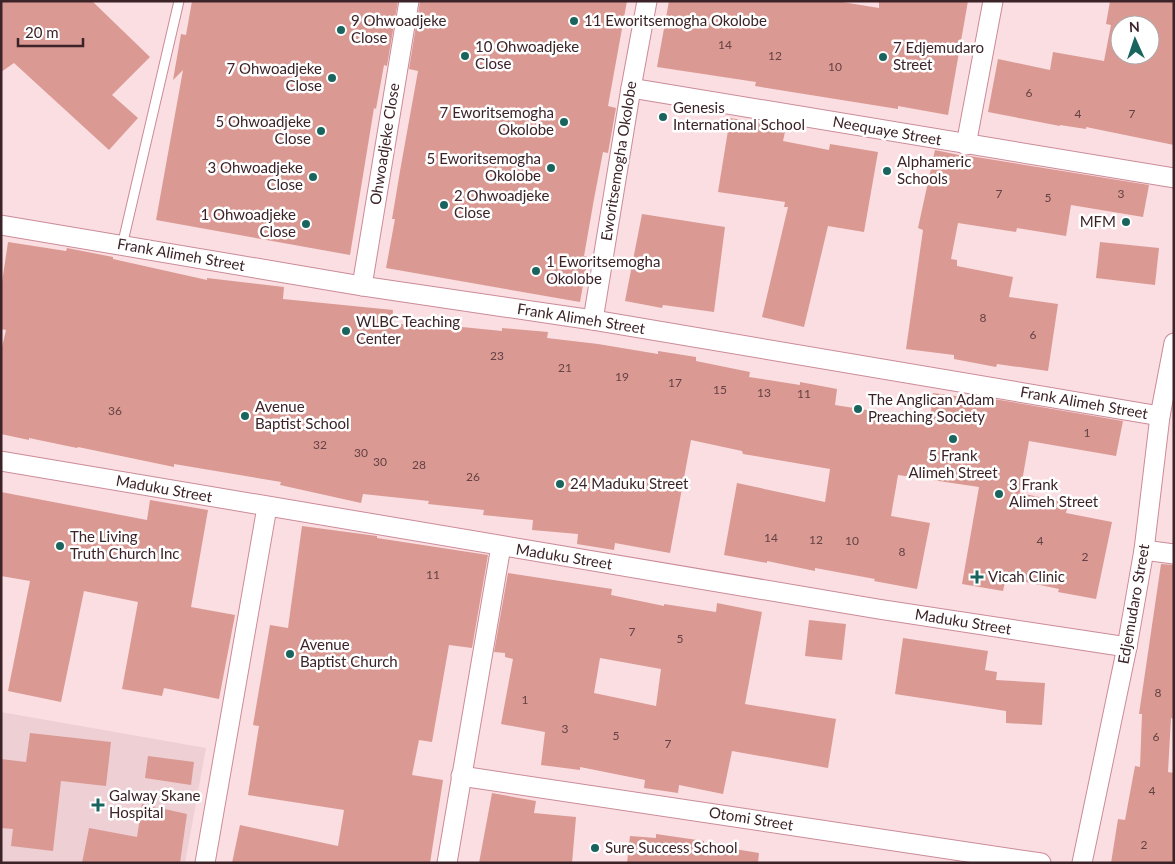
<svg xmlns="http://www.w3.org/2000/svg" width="1175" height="864" viewBox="0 0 1175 864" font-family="Lato,sans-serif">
  <rect width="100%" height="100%" fill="#fadee2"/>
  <path fill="#eecfd4" d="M1 712 206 748 185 863H1Z"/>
  <g fill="#da9a93" fill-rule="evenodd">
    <path d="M1 1H92L150 57 112 95 138 118 109 150 14 63 1 72Z"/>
    <path d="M192 1H398L387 66 384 65 376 109 374 108 350 255 156 220 183 70 173 80 181 34 186 35Z"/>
    <path d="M420 1H627L608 106 616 108 608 153 603 152 594 199 584 256 588 257 580 302 386 268 395 219H392L400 171 418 71 409 69Z"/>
    <path d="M669 1H836L879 8V1H968L948 115 898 106V109L755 86 756 82 657 67Z"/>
    <path d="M1110 1H1174V145L1086 127V129L1060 125V126L988 112 998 59 1050 70 1053 52 1104 61 1111 25 1106 24ZM1120 25H1150V55H1120Z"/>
    <path d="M730 118 786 127 783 141 829 150 830 144 878 152 864 232 828 226 804 327 762 317 788 207H784L785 202 718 192Z"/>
    <path d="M935 150 964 156H970L1149 185 1143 217 1071 205 1066 236 1017 228 1016 232 958 223 951 259 957 260V266L1013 277 1009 297 1058 304 1048 371 997 364 996 367 954 359V355L906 349 923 230 918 228Z"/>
    <path d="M642 214 725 227 714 312 663 305 662 308 625 301Z"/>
    <path d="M8 242 66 251 67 248 113 257V259L207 280V278L284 287 283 299 393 310 392 323 451 330 452 326 502 331V328L548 332 547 338 598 344 658 354V351L696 357V361L750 372 749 377 800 385V382L837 389 835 405 930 420 933 393 994 401V399L1123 421 1116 456 1029 441 1020 493 1068 503 1066 513 1112 522 1096 599 1058 592 1059 589 1006 578 1003 591 962 584 979 487 898 475 891 516 930 523 917 589 874 581 875 579 815 568V571L767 561V563L724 555 737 483 825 502 830 469 743 454 742 451 691 440 670 553 615 543 614 550 577 544 578 534 532 530 533 520 483 515 484 510 428 504 429 501 363 494 361 503 280 485 281 482 174 464V467L78 447 77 448 29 438V440L1 434V351L6 330 1 329V289Z"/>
    <path d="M1100 242 1159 248 1155 285 1096 278Z"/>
    <path d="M1 492 147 520 150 500 208 510 191 607 235 615 219 699 164 688 162 696 122 689 138 602 84 591 61 702 8 691 30 581 1 576Z"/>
    <path d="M302 526 377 536V538L488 555 472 648 449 645 432 742 419 740 412 775 443 780 430 863H232L240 825 338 846 344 810 248 795 259 726 253 725 270 625 288 628Z"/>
    <path d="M1161 564 1174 565V719L1171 718 1168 772 1174 773V863H1111L1118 819 1125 820 1135 766 1140 767 1142 714H1139Z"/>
    <path d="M508 573 612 589 611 595 664 606V604L716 612 717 603 762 612 745 704 836 719 828 768 732 751 723 794 679 785 678 793 644 788 645 780 580 767V770L541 765 545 732 501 724 513 659 505 657V653L494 652ZM600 658 661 669 656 706 594 693Z"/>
    <path d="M809 620 846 624 842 660 805 656Z"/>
    <path d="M903 638 988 651 985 670 997 672 996 680 1045 683 1042 725 1006 723V711L895 694Z"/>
    <path d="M30 733 111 742 106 786 61 781 53 851 11 846 13 829 1 828V759L26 762Z"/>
    <path d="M148 756 194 762 191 785 145 778Z"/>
    <path d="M492 793 536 801 534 813 576 817 572 863H479Z"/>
    <path d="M142 804 187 814 180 863H82L89 828 137 837Z"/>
    <path d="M656 834 704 841V844L759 853 758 863H627L630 836 656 838Z"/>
  </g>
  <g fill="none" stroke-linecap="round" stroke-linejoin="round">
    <defs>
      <path id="lane" d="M122 246 179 1"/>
      <g id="street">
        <path d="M631 88 1174 178"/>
        <path d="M966 145 993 1"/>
        <path d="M1 225 362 286 593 320 1160 416"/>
        <path d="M362 286 409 1"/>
        <path d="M593 320 631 88 647 1"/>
        <path d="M1 461 878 609 1127 647"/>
        <path d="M1144 550 1174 554"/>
        <path d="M461 776 1041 863"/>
        <path d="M205 863 267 507"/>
        <path d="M447 863 501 546"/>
        <path d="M1082 863 1127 647 1144 550 1160 416 1174 343"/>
      </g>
    </defs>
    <use href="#lane" stroke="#cb8b98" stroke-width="11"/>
    <use href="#street" stroke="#cb8b98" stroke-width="21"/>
    <use href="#lane" stroke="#fff" stroke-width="9"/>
    <use href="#street" stroke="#fff" stroke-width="19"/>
  </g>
  <g fill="#19655e" stroke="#fff" stroke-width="2">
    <circle cx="574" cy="21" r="5"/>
    <circle cx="341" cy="30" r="5"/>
    <circle cx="465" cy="56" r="5"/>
    <circle cx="883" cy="57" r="5"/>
    <circle cx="332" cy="78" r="5"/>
    <circle cx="663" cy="117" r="5"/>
    <circle cx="564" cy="122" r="5"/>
    <circle cx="321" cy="131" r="5"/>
    <circle cx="551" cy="168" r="5"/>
    <circle cx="887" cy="171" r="5"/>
    <circle cx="313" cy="177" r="5"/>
    <circle cx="444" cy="205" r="5"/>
    <circle cx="1126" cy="222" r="5"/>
    <circle cx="306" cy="224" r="5"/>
    <circle cx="536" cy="271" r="5"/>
    <circle cx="346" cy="331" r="5"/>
    <circle cx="858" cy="409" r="5"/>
    <circle cx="245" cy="416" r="5"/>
    <circle cx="953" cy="439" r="5"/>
    <circle cx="560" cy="484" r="5"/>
    <circle cx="999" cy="494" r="5"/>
    <circle cx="60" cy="546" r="5"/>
    <path d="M974.5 569.5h5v5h5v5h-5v5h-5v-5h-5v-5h5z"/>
    <circle cx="290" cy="654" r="5"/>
    <path d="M95.5 797.5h5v5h5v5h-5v5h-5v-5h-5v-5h5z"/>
    <circle cx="595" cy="848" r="5"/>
  </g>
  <g text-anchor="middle" stroke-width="5" stroke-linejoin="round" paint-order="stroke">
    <g font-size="12" fill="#644143">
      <text x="725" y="49">14</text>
      <text x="775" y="60">12</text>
      <text x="835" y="71">10</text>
      <text x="1029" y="97">6</text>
      <text x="1078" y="118">4</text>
      <text x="1132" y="118">7</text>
      <text x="999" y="198">7</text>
      <text x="1121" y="198">3</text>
      <text x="1048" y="202">5</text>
      <text x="983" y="322">8</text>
      <text x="1033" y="339">6</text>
      <text x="497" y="360">23</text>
      <text x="565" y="372">21</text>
      <text x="622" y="381">19</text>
      <text x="675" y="387">17</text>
      <text x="720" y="394">15</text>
      <text x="764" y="397">13</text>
      <text x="804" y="398">11</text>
      <text x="115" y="415">36</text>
      <text x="1087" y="437">1</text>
      <text x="320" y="449">32</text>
      <text x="361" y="457">30</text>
      <text x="380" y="466">30</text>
      <text x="419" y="469">28</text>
      <text x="473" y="481">26</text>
      <text x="771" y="542">14</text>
      <text x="816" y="544">12</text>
      <text x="852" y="545">10</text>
      <text x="1040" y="545">4</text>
      <text x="902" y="556">8</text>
      <text x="1085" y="561">2</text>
      <text x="433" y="579">11</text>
      <text x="632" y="636">7</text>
      <text x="680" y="643">5</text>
      <text x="1158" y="697">8</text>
      <text x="525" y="704">1</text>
      <text x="565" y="733">3</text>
      <text x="616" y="740">5</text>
      <text x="1156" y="741">6</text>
      <text x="668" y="748">7</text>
      <text x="1152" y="795">4</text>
      <text x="1144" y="849">2</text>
    </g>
    <g font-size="15" fill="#3c2328" stroke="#fff" text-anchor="start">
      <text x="351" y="26">9 Ohwoadjeke<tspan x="351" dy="17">Close</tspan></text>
      <text x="584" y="26">11 Eworitsemogha Okolobe</text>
      <text x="475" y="52">10 Ohwoadjeke<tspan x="475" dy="17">Close</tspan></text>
      <text x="893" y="53">7 Edjemudaro<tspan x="893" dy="17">Street</tspan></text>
      <text x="322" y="74" text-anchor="end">7 Ohwoadjeke<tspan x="322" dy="17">Close</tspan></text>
      <text x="673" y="113">Genesis<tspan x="673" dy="17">International School</tspan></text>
      <text x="554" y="118" text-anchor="end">7 Eworitsemogha<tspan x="554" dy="17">Okolobe</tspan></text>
      <text x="311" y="127" text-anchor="end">5 Ohwoadjeke<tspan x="311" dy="17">Close</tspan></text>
      <text x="541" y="164" text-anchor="end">5 Eworitsemogha<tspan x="541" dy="17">Okolobe</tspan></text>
      <text x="897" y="167">Alphameric<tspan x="897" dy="17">Schools</tspan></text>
      <text x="303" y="173" text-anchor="end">3 Ohwoadjeke<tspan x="303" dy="17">Close</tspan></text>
      <text x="454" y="201">2 Ohwoadjeke<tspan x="454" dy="17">Close</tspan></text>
      <text x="296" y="220" text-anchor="end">1 Ohwoadjeke<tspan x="296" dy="17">Close</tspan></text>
      <text x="1116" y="227" text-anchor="end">MFM</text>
      <text x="546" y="267">1 Eworitsemogha<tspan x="546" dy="17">Okolobe</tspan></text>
      <text x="356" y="327">WLBC Teaching<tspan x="356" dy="17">Center</tspan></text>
      <text x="868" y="405">The Anglican Adam<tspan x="868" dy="17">Preaching Society</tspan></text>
      <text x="255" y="412">Avenue<tspan x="255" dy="17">Baptist School</tspan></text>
      <text x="953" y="461" text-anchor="middle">5 Frank<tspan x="953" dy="17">Alimeh Street</tspan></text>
      <text x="570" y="489">24 Maduku Street</text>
      <text x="1009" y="490">3 Frank<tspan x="1009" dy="17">Alimeh Street</tspan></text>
      <text x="70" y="542">The Living<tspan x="70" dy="17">Truth Church Inc</tspan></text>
      <text x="988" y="582">Vicah Clinic</text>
      <text x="300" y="650">Avenue<tspan x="300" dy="17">Baptist Church</tspan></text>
      <text x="109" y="801">Galway Skane<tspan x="109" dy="17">Hospital</tspan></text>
      <text x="605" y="853">Sure Success School</text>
    </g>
    <g font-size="15" fill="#3c2328" stroke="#fff">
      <text transform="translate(887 131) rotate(10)" y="5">Neequaye Street</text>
      <text transform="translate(385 144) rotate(-81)" y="5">Ohwoadjeke Close</text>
      <text transform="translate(619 161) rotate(-81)" y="5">Eworitsemogha Okolobe</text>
      <text transform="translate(181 255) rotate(10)" y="5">Frank Alimeh Street</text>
      <text transform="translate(581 319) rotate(9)" y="5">Frank Alimeh Street</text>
      <text transform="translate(1084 403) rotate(10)" y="5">Frank Alimeh Street</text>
      <text transform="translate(164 489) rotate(10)" y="5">Maduku Street</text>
      <text transform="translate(564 557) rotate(9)" y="5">Maduku Street</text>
      <text transform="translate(1134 604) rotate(-80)" y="5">Edjemudaro Street</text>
      <text transform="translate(963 622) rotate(9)" y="5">Maduku Street</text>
      <text transform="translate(751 819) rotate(9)" y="5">Otomi Street</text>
    </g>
  </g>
  <rect width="1175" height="864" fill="none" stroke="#3c2328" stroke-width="5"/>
  <g transform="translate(1135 40) rotate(357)"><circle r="24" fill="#ffffff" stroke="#b1a7a9"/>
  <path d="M0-4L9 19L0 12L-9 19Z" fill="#19655e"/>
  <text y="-8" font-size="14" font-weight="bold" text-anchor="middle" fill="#3c2328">N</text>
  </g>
  <path d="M18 38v8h65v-8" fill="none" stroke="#3c2328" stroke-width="2.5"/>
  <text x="25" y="38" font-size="15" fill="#3c2328" stroke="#ffffff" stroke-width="4" paint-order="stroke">20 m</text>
</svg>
